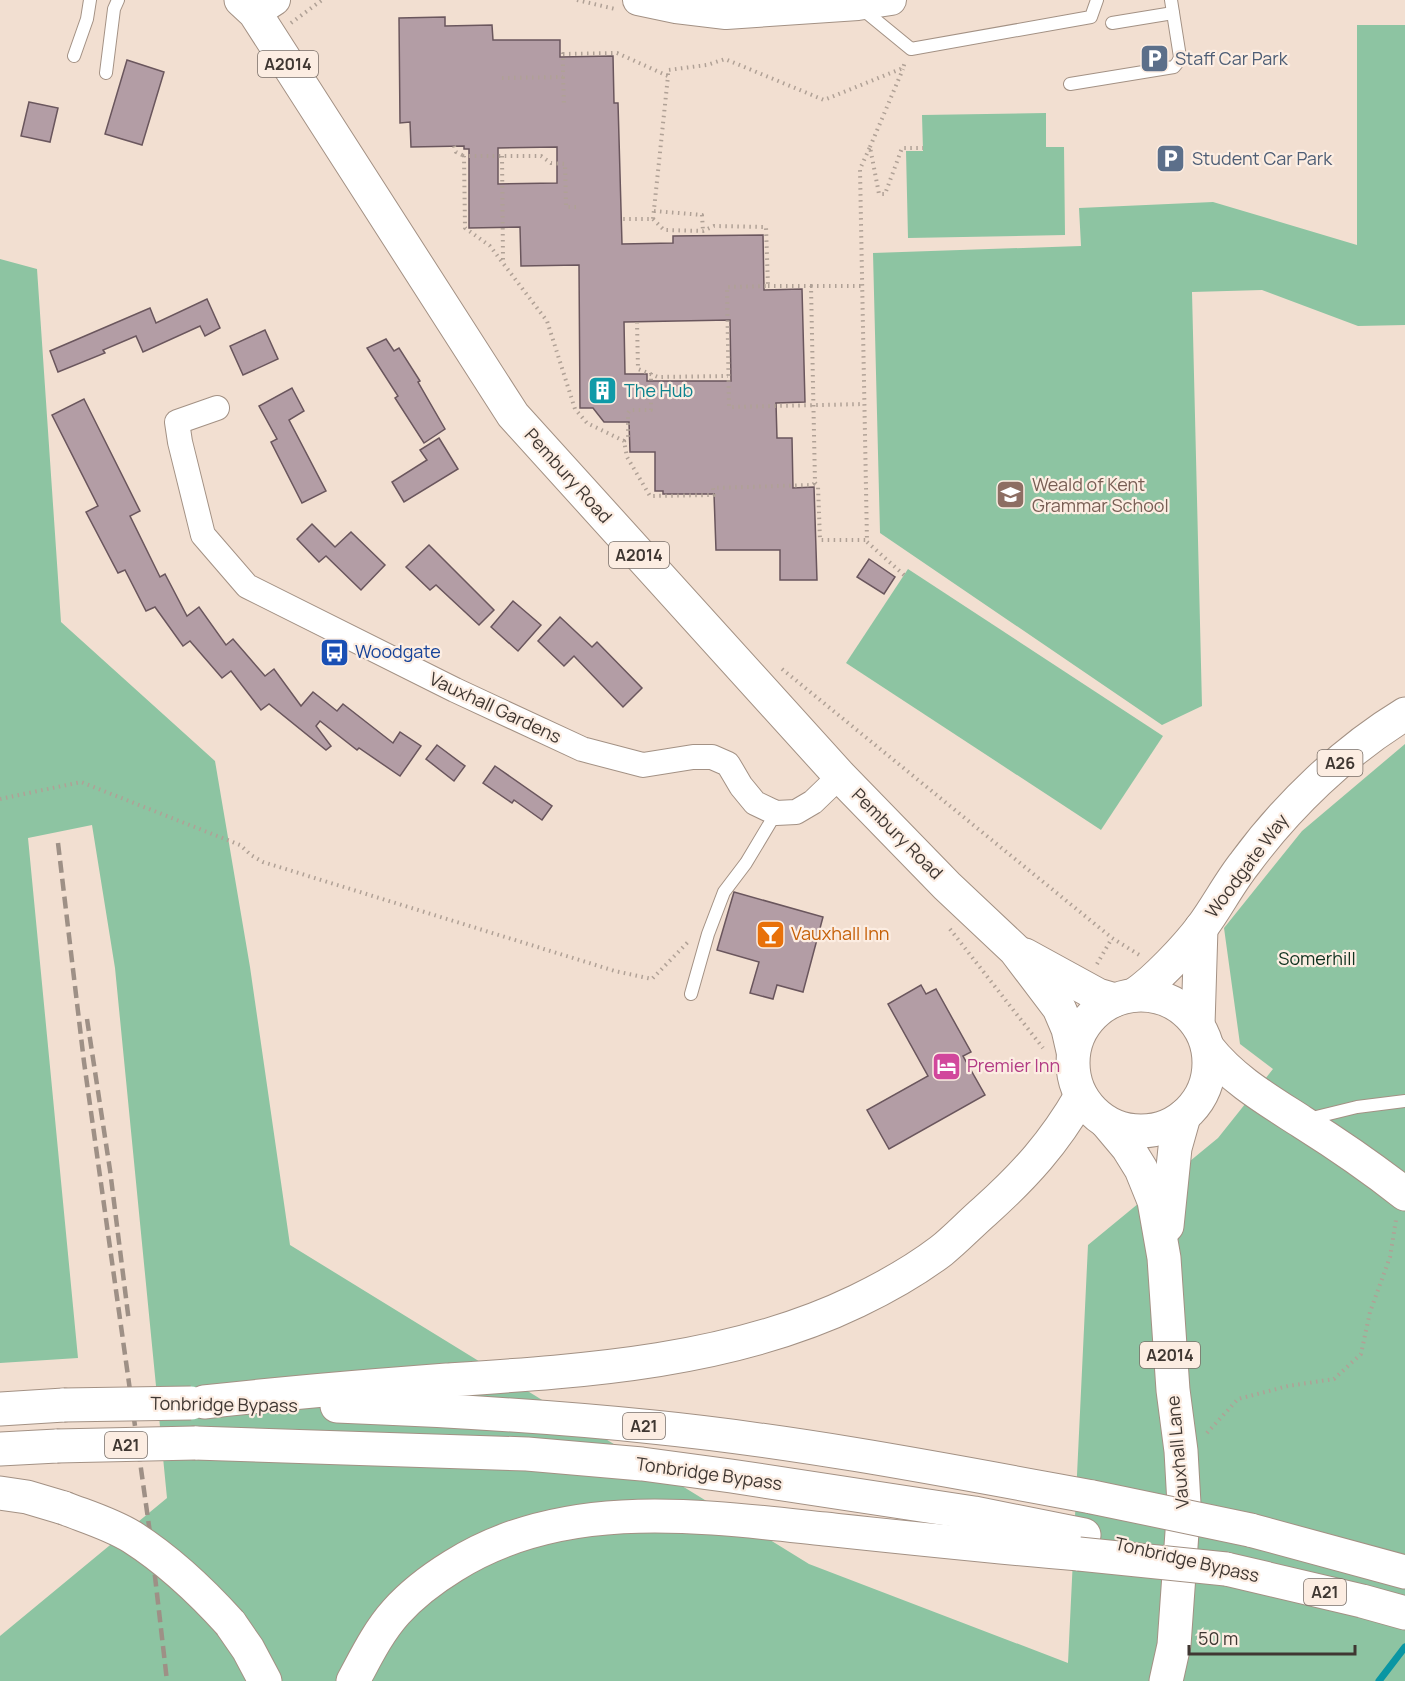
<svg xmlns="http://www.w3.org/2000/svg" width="1405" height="1681" viewBox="0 0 1405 1681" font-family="Manrope,sans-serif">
  <rect width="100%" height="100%" fill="#f2dfd1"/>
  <g fill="#8dc4a2">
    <path d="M1357 25H1405V325L1358 326 1262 290 1192 292 1202 706 1162 725 880 533 873 253 1081 246 1079 208 1213 202 1357 245Z"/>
    <path d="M1046 113V147H1064L1065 235 908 238 906 151H923L922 115Z"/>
    <path d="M0 259 37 269 61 622 215 761 250 967 290 1245 809 1564 1068 1663 1088 1245 1218 1138 1273 1069 1240 1044 1224 928 1302 831 1405 744V1681H0V1636L167 1498 115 968 92 825 28 838 78 1358 0 1363Z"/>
    <path d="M908 569 1163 736 1101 830 846 663Z"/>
  </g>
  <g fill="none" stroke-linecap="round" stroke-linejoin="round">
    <path stroke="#0a96a3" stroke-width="7" d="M1379 1681 1405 1647"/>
  </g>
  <g fill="#b39da5" stroke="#6a565d" stroke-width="1.5" fill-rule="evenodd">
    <path d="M445 17V26L492 25 493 40H560V57L613 56 614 103H618L622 244 673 243V236L763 235 764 290 802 289 805 402 776 403 777 438H792L793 488 814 487 817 580H780V550H716L714 494H663V491H655V452H630L629 422H604L593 408H580L579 265 521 266 520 227 469 228V149H464V146L411 147 410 122 400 123 399 18ZM557 147V183L498 184V148ZM730 320 731 381H647V374H625L624 322Z"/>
    <path d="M127 60 164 72 142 145 105 134Z"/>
    <path d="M29 102 58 108 50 142 21 136Z"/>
    <path d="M207 299 220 328 205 336 200 326 143 352 136 336 103 350 105 353 58 372 50 351 150 308 156 323Z"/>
    <path d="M265 330 278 359 243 375 230 346Z"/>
    <path d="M386 339 394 351 399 348 420 381 418 382 445 429 424 443 395 398 398 396 367 348Z"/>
    <path d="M292 388 304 411 289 420 326 491 302 503 271 442 277 439 259 406Z"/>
    <path d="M84 399 140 511 130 516 160 577 165 574 187 616 199 607 226 645 233 639 265 676 274 669 301 706 313 692 337 711 343 704 393 743 400 732 421 746 400 776 359 748 357 750 320 721 316 726 331 746 326 750 269 704 261 710 231 671 222 678 190 641 183 646 155 607 146 611 125 570 118 573 86 512 98 506 52 415Z"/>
    <path d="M439 438 458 469 404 502 392 482 427 460 420 450Z"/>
    <path d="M312 524 335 547 351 532 385 565 361 590 326 556 319 562 297 539Z"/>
    <path d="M429 545 494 610 479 625 436 585 430 590 406 567Z"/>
    <path d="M869 559 895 577 884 594 857 577Z"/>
    <path d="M513 601 541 625 518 651 491 627Z"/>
    <path d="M560 617 592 647 597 642 642 688 623 707 574 656 564 666 538 641Z"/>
    <path d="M437 745 465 766 454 781 426 759Z"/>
    <path d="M495 766 552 806 542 820 514 800 512 803 483 783Z"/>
    <path d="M734 892 823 917 803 992 777 985 773 999 750 993 759 962 717 950Z"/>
    <path d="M921 985 926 994 936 989 971 1052 963 1056 985 1095 889 1149 867 1110 928 1076 888 1004Z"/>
  </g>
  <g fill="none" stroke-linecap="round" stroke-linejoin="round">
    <defs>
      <g id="service">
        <path d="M861 8 911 49 1091 17 1097 0"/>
        <path d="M1112 23 1173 13"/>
        <path d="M74 56 87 19 90 0"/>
        <path d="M106 73 114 9 118 0"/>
        <path d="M1070 84 1174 67 1178 62 1180 57 1171 0"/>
        <path d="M691 994 708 934 724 892 746 863 776 813"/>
        <path d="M1308 1119 1357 1107 1405 1101"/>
      </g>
      <path id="minor" d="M217 408 177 422 180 442 203 535 247 586 455 690 582 749 643 765 693 757H712L728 764 741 786 755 803 776 813 796 812 813 802 840 776"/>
      <g id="tertiary">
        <path d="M638 0 676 8 726 14 858 5 891 0"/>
        <path d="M255 13 275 0"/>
      </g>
      <g id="primary">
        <path d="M241 0 255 13 513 415 840 776 947 886 1015 950 1059 1008 1068 1029 1073 1051"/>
        <path d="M1025 955 1098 995 1115 1000"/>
      </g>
      <g id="trunk">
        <circle cx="1141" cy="1063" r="68"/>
        <path d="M1134 995C1155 981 1186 948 1202 927 1217 907 1229 883 1245 863 1287 806 1344 751 1405 714"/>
        <path d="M1198 1025 1201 928"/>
        <path d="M1208 1048C1233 1080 1268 1100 1302 1122 1337 1144 1372 1168 1405 1194"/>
        <path d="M1107 1123 1128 1148 1141 1169 1154 1201 1164 1258 1173 1390 1181 1451 1184 1504 1174 1645 1166 1681"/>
        <path d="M1167 1226 1175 1148 1184 1116"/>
        <path d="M204 1402C285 1393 366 1386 447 1380 584 1371 731 1362 857 1301 886 1287 916 1270 941 1251 956 1239 970 1224 985 1211 1025 1175 1054 1143 1081 1096"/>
        <path d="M337 1406C442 1410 548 1416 653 1427 801 1442 946 1470 1092 1497"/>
        <path d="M0 1409 64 1405"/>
        <path d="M195 1443 527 1454 642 1464 731 1476 974 1513 1084 1535"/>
        <path d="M0 1449 57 1446"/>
        <path d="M0 1493 27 1497 64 1508"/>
        <path d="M1250 1530 1405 1572"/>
        <path d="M1226 1569 1362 1601 1405 1613"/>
        <path d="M230 1623 248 1649 265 1681"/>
        <path d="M353 1681C366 1657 378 1632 396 1612 413 1593 432 1579 453 1566 564 1496 701 1516 825 1529 910 1538 994 1547 1079 1554"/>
      </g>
    </defs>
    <use href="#service" stroke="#a39184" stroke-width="14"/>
    <use href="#minor" stroke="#a39184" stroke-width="26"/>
    <use href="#tertiary" stroke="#a39184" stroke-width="32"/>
    <use href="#primary" stroke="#a39184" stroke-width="35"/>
    <use href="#trunk" stroke="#a39184" stroke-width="35"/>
    <g stroke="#b0a196" stroke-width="4" stroke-dasharray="1.5 4.5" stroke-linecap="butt">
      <path d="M577 0 615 9"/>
      <path d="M291 23 322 0"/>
      <path d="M668 75V70L707 65 725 59 824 100 903 68 905 62"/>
      <path d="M563 77 564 105"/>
      <path d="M502 78 563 77V54L617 53 668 76 653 219H621"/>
      <path d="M454 146 456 152 464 156"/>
      <path d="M870 147 903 69"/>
      <path d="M502 156 503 260"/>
      <path d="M576 207H566L565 164 551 163 541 156H464L465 228 490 246 547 321 575 409 587 423 624 441 627 457 650 496 714 495 713 488 812 485 815 483"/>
      <path d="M654 211 702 215 703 231"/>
      <path d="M653 219 664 230 703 231 714 226 766 227 768 286 727 287 729 407 864 404"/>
      <path d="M768 286H811L815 483 818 486 820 540H867"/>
      <path d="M811 286H862"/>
      <path d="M637 322 638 369 658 377 728 376"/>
      <path d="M624 441 628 437V413L630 410H651V373"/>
      <path d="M904 575 867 542 860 169 870 147 879 194H885L902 148H923"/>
      <path d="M782 669 1112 938 1141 956"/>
      <path d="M0 799 81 782 240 845 251 855 263 862 615 971 652 979 688 942"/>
      <path d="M950 929 1043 1048"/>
      <path d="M1097 964 1112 938"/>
      <path d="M1207 1433 1238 1399 1288 1386 1334 1379 1361 1354 1370 1312 1390 1257 1396 1220 1395 1218"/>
    </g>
    <use href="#service" stroke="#fff" stroke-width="12"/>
    <use href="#minor" stroke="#fff" stroke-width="24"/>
    <use href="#tertiary" stroke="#fff" stroke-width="30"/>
    <use href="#primary" stroke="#fff" stroke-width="33"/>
    <use href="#trunk" stroke="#fff" stroke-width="33"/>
    <g stroke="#9e9086" stroke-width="4.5" stroke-dasharray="12 6" stroke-linecap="butt">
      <path d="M58 843 84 1062 150 1533 167 1681"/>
      <path d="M87 1019 110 1170 129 1322"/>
    </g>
    <defs>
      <g id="trunk-bridge">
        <path d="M64 1405 191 1403"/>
        <path d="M57 1446 195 1443"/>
        <path d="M1092 1497 1250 1530"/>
        <path d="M64 1508C87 1517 111 1524 132 1537 168 1560 202 1592 230 1623"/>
        <path d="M1079 1554 1226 1569"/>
      </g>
    </defs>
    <use href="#trunk-bridge" stroke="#a39184" stroke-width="35" stroke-linecap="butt"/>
    <use href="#trunk-bridge" stroke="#fff" stroke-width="33"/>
  </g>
  <defs>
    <symbol id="parking-square" viewBox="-11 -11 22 22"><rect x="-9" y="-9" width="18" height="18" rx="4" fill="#5c6f8a" stroke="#fcede2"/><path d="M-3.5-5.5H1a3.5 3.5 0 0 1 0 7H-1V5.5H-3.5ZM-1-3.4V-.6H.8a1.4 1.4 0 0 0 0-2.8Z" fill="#fff"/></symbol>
    <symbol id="building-square" viewBox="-11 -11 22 22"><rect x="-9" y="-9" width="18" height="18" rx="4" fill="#0f9aa8" stroke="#fcede2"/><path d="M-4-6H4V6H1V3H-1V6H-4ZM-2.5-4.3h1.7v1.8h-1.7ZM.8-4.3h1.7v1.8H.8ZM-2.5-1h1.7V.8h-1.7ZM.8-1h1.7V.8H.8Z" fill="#fff"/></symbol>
    <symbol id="school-square" viewBox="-11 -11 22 22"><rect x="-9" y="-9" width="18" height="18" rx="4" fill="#8d6e63" stroke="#fcede2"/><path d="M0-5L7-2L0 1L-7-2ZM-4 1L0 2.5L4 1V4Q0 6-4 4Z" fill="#fff"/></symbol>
    <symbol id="bus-square" viewBox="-11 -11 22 22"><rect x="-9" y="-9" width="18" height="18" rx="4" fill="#1a4fb4" stroke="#fcede2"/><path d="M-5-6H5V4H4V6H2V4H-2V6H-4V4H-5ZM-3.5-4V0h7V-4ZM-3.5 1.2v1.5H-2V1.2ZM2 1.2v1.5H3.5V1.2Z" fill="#fff"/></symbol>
    <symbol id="bar-square" viewBox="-11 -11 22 22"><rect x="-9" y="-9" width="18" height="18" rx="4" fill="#e8710a" stroke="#fcede2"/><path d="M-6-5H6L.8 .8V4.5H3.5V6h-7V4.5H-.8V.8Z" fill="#fff"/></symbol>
    <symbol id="hotel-square" viewBox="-11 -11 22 22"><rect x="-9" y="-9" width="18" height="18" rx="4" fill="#d1479c" stroke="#fcede2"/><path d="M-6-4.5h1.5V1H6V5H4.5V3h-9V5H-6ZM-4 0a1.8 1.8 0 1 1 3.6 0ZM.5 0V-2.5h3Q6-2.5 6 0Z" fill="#fff"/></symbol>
  </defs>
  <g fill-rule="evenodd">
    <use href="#parking-square" x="1138" y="42" width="33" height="33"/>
    <use href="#parking-square" x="1154" y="142" width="33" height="33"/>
    <use href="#building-square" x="586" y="374" width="33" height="33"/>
    <use href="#school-square" x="994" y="478" width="33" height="33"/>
    <use href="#bus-square" x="318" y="636" width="33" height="33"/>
    <use href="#bar-square" x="754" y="918" width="33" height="33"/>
    <use href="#hotel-square" x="930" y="1050" width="33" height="33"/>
  </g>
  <g text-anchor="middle" stroke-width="4.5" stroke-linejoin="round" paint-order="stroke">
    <g fill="#fcede2" stroke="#786e67" stroke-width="1.5">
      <rect x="258" y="51" width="60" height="26" rx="4.5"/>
      <rect x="609" y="542" width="60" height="26" rx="4.5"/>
      <rect x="1317.5" y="750" width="45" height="26" rx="4.5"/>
      <rect x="1140" y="1342" width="60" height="26" rx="4.5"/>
      <rect x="623" y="1413" width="42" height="26" rx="4.5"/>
      <rect x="105" y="1432" width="42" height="26" rx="4.5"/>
      <rect x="1304" y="1579" width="42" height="26" rx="4.5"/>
    </g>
    <g font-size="16" font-weight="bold" fill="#3f3732">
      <text x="288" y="70">A2014</text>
      <text x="639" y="561">A2014</text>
      <text x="1340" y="769">A26</text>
      <text x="1170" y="1361">A2014</text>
      <text x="644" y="1432">A21</text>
      <text x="126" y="1451">A21</text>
      <text x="1325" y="1598">A21</text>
    </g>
    <g font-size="18" fill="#4e5e75" stroke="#fcede2" text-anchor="start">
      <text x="1175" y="65">Staff Car Park</text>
      <text x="1192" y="165">Student Car Park</text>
    </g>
    <g font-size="18" fill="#0d838f" stroke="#fcede2" text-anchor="start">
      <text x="624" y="397">The Hub</text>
    </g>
    <g font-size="18" fill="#3f3732" stroke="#fcede2">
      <text transform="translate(568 476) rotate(48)" y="6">Pembury Road</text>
      <text transform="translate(495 708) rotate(25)" y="6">Vauxhall Gardens</text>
      <text transform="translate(897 834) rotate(45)" y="6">Pembury Road</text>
      <text transform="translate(1247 866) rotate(-53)" y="6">Woodgate Way</text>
      <text transform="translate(224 1405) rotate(1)" y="6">Tonbridge Bypass</text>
      <text transform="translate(1178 1452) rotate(-95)" y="6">Vauxhall Lane</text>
      <text transform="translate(709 1474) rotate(8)" y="6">Tonbridge Bypass</text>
      <text transform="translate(1187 1560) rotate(13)" y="6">Tonbridge Bypass</text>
    </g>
    <g font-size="18" fill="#785e54" stroke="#fcede2" text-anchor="start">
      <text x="1032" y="491">Weald of Kent<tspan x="1032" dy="21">Grammar School</tspan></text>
    </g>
    <g font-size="18" fill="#164399" stroke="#fcede2" text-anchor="start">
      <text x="355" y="658">Woodgate</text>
    </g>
    <g font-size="18" fill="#c56008" stroke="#fcede2" text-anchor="start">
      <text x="791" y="940">Vauxhall Inn</text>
    </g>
    <g font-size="18" fill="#0e311e" stroke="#fcede2">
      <text x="1317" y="965">Somerhill</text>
    </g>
    <g font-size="18" fill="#b23c85" stroke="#fcede2" text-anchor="start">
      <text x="967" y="1072">Premier Inn</text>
    </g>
  </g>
  <path d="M1189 1645v9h166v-9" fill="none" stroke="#3f3732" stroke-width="3"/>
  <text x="1198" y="1645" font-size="18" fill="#3f3732" stroke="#fcede2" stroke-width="4.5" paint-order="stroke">50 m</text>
</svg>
